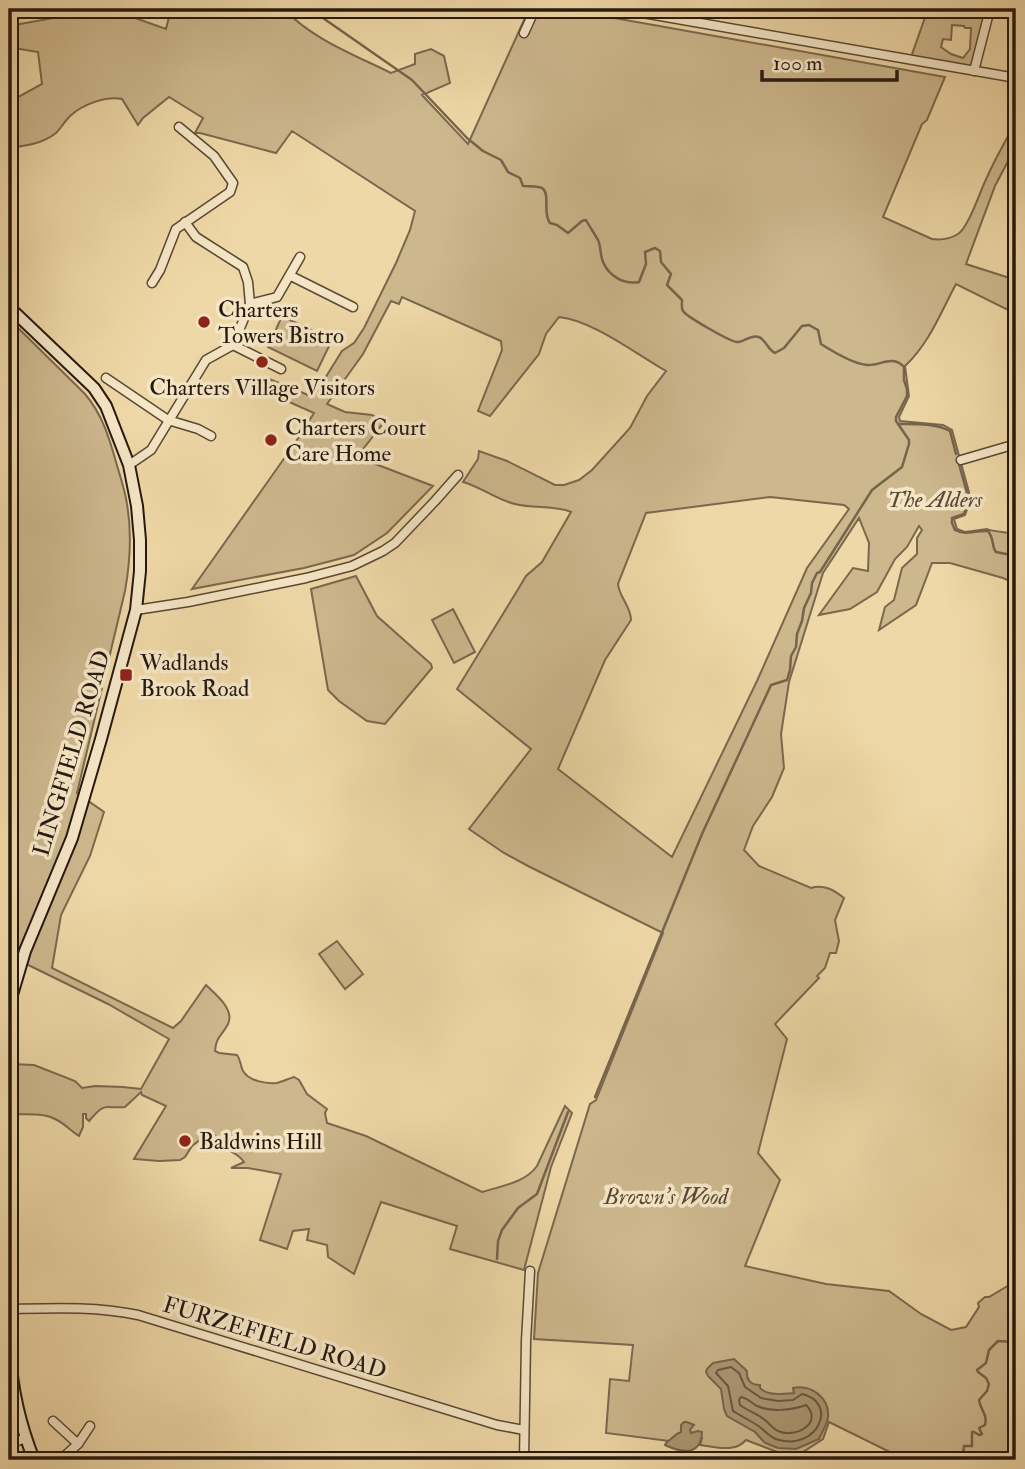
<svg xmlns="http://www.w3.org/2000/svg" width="1025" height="1469" viewBox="0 0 1025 1469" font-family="'IM FELL Double Pica',serif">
  <rect width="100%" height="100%" fill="#efd8a7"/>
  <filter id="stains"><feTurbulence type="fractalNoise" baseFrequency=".00286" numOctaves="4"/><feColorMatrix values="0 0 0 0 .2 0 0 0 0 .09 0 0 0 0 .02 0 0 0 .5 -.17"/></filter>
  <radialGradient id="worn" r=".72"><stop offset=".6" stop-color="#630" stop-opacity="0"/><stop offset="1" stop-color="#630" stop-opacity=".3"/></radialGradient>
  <g fill="#cdb78d" stroke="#7a684e" stroke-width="2" fill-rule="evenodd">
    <path d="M171 9H284C312 39 355 55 391 73L415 64V54L431 49 444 56 450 83 422 95 468 144 529 9H564L945 77 927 120 922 124 883 217 932 239C940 240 950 239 958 234 969 227 981 188 988 175 996 157 1007 139 1016 121V146L995 186 966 264 1016 280V314L956 284C941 312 929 344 905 366L909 396 899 417 900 421 943 425 952 430 970 496V501L965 515 954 519 957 529 965 532 987 529C992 532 1009 532 1016 534V584L1003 578 950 563H932L916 605 879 630 885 607 894 600 902 568 917 554V538L922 530 919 526 907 547 895 559 877 592 850 609 819 615 853 568 868 571 869 543 859 518 823 573 789 682 781 734 784 768 772 797 753 826 744 850 759 866 811 888C824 884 834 890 844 898L835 920 839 941 836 953H830L825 968 817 976 819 978 775 1024 787 1039 758 1153 780 1180 745 1266 826 1284 889 1291 921 1314 951 1330 966 1327 979 1307 978 1303 985 1297H989L1016 1281V1460H906L829 1422 823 1439 803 1452 798 1453 785 1455 746 1440C735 1453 716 1447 700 1445L702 1438 691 1433 690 1430 677 1434 669 1441 606 1433 610 1379 629 1381 633 1345 534 1339 538 1273 590 1104 596 1100 663 933 528 866 504 853 469 829 531 749 457 689 517 591 526 576 542 562 571 512C554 505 534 509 515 504 497 500 481 487 463 482L478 459 479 451 507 461 555 485H564L579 480 592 470 630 428 647 396 666 371C636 354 592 320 559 317L546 334 539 354 490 416 478 411 502 350 501 341 402 297 399 304 391 301 363 354 327 404 345 412 372 415 384 422 357 457 433 486 387 533 354 555 304 568 192 589 295 443 314 413 262 390 267 378 308 395 322 383 342 351 354 343 364 328 396 263 410 230 415 211 292 131 276 153 200 133H195L203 118 169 97 143 118 138 125 122 99C106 96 83 104 70 116 65 121 61 128 56 133 42 144 25 146 9 148V102L42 84 38 52 14 48 9 43V26L53 18 106 15 121 13 166 29ZM770 497 844 505 849 509 807 568 757 681 672 857 558 769 605 660 631 620C631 606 619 597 618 584L646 513Z"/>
    <path d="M928 9H990L974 71 910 60ZM952 25 964 26 965 28H971L970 49 963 58 951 54 941 47 943 39 951 40Z"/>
    <path d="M282 316 332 340 317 371 268 347Z"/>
    <path d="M9 319 85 394C102 414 109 437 116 462 120 476 125 490 127 504 132 533 130 563 125 591L77 793 104 812 90 856 61 915 52 968 173 1028 181 1021 206 985C215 994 235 1009 228 1024 222 1036 216 1036 215 1051L219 1053 237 1055C241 1060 240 1065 243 1071 249 1081 266 1084 277 1083 281 1082 288 1079 294 1077L299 1080 307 1094 327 1109 325 1113 327 1123 366 1136 482 1192C501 1186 525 1183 537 1166L565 1106 572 1113 551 1167 524 1270 450 1249 457 1226 381 1202 354 1274 328 1257 327 1245 307 1240 309 1229 293 1231 287 1249 260 1240 281 1174 248 1168H231L244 1162C239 1155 235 1154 229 1150 221 1145 217 1138 212 1131L192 1146 185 1157 180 1160 159 1161 134 1159 166 1106 142 1095 141 1092 125 1107C103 1109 106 1101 89 1121L86 1118V1114H83V1127L79 1136C71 1131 64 1123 55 1119 42 1112 23 1115 9 1114V1069L11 1064 34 1065 75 1081 82 1088 95 1086 123 1087 141 1089 169 1039 108 1004 14 958 9 974Z"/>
    <path d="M356 576 377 616 431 664 432 668 385 724 367 721 339 701 328 690 311 589Z"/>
    <path d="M453 609 475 652 454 663 432 620Z"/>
    <path d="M337 941 363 974 345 989 319 954Z"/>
  </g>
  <g fill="#ab9773" stroke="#76644b" stroke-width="2">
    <path d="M734 1359 747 1371C746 1380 751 1385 760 1385V1388C768 1396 783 1394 794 1393L793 1388C811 1384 830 1398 828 1417 827 1425 822 1432 819 1439L796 1449 778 1448 765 1443 755 1432 727 1416 724 1409 721 1389 708 1376 706 1372 707 1369 713 1363Z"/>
    <path d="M684 1422H687L694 1425 690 1430 691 1433 698 1431 702 1432C701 1456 682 1453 665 1445L666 1443 677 1434 681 1432V1425Z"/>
  </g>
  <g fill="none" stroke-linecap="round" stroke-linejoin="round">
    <g stroke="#685841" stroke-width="2">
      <path d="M731 1367 739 1373 745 1387 761 1398 778 1401 793 1400 802 1394C838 1402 819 1450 779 1440 769 1438 765 1430 757 1425 749 1420 741 1416 733 1411L728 1386 716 1373 718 1370Z"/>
      <path d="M741 1397C747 1398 750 1401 755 1405 770 1413 792 1410 806 1405 824 1423 795 1439 778 1431 772 1428 769 1423 765 1420 758 1414 748 1411 740 1405L739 1400Z"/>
    </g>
    <g stroke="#76644b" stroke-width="2.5">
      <path d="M310 9 412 80 467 138 483 151 501 160 508 172 520 178 523 186C529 186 537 186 542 188 551 194 542 212 550 223L557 225 568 233 582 221 586 220C590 227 594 233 598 240 601 246 600 255 603 262 609 276 624 285 639 282L646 264 645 252 655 248 660 251 661 262 671 274 667 285 682 300C682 304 681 308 683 311 687 317 731 342 737 342 744 342 751 334 759 337 766 340 768 350 775 353L784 348 802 326 809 325 818 330 821 344C832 351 854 364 867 365 881 366 892 354 904 367V380L907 389V396L896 417V421L909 440V444L902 467 872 490 820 572 817 573 812 583 811 593 804 608 802 621 797 634 796 647 791 656 790 670 787 680 771 685 702 834 595 1097"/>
      <path d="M898 424C915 424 935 423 950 431L956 454"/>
      <path d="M959 464 968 496V501L964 514 952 518V523L955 530C966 536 976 530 988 531 995 540 991 546 996 552L1016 556"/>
      <path d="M497 1259 498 1241 502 1230 518 1208 537 1194 568 1112"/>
      <path d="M962 1460 964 1446H972V1432H974L979 1435 982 1434 979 1428 985 1425C988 1414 980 1410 979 1400L987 1391 989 1384 986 1378 978 1372 977 1370 986 1363 989 1350 998 1341 1013 1342 1016 1337"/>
    </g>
    <defs>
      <g id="street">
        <path d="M620 9 1016 78"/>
        <path d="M524 33 535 9"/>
        <path d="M974 71 990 9"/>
        <path d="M291 276 353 307"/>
        <path d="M152 283 160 270 176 229 230 192 233 183 214 156 179 127"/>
        <path d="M250 304 277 297 300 257"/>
        <path d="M233 345 281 369"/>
        <path d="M106 378 168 420 198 429 211 436"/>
        <path d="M961 460 1016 444"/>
        <path d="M129 465 151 450 206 360 233 345 250 304 248 282 243 267 196 237 185 222"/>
        <path d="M136 610 188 602 306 578 352 566 383 551 395 543 435 501 458 475"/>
        <path d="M11 1309C54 1308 96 1306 138 1315L497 1425 524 1430"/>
        <path d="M53 1421 78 1444"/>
        <path d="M9 1444 26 1438"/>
        <path d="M60 1460 78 1444 90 1426"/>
        <path d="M524 1460 526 1341 530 1271"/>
      </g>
      <g id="secondary">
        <path d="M9 307 94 388 106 406 129 465 137 506 140 540V571L136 610 101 739 72 838 25 951 9 1005"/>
        <path d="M9 1261C12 1292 9 1323 10 1354 12 1390 21 1427 34 1460"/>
      </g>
    </defs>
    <use href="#street" stroke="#584835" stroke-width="11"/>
    <use href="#secondary" stroke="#26180f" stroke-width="14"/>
    <use href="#street" stroke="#f5e6c6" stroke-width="8"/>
    <use href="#secondary" stroke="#f5e6c6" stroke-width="10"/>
  </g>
  <g fill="#8f2418" stroke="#f5e6c6" stroke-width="2.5">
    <circle cx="204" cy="322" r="7"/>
    <circle cx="262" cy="362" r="7"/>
    <circle cx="271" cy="440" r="7"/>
    <rect x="119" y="668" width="14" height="14" rx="3.5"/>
    <circle cx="185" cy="1141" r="7"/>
  </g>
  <g text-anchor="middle" stroke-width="7" stroke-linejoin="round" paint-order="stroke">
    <g font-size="23" fill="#26180f" stroke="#f5e6c6" text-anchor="start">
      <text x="218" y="317">Charters<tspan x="218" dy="26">Towers Bistro</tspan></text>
      <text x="262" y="395" text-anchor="middle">Charters Village Visitors</text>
      <text x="285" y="435">Charters Court<tspan x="285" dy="26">Care Home</tspan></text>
      <text x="140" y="670">Wadlands<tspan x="140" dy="26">Brook Road</tspan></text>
      <text x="199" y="1149">Baldwins Hill</text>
    </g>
    <g font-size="23" font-style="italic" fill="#584835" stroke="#f5e6c6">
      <text x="935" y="507">The Alders</text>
      <text x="666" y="1204">Brown's Wood</text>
    </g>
    <g font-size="23" fill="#26180f" stroke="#f5e6c6">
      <text transform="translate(71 753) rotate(-73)" y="8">LINGFIELD ROAD</text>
      <text transform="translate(275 1337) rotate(17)" y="8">FURZEFIELD ROAD</text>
    </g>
  </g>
  <rect width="1025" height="1469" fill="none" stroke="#efd8a7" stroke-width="35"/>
  <rect x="10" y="10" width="1004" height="1448" fill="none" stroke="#26180f" stroke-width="3.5"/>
  <rect x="18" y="18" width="990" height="1434" fill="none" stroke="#26180f" stroke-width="2"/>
  <path d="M762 70v10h135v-10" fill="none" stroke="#26180f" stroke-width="3.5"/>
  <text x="773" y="70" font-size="21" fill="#26180f" stroke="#f5e6c6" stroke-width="5" paint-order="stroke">100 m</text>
  <rect width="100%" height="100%" filter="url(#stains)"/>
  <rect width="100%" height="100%" fill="url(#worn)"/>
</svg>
